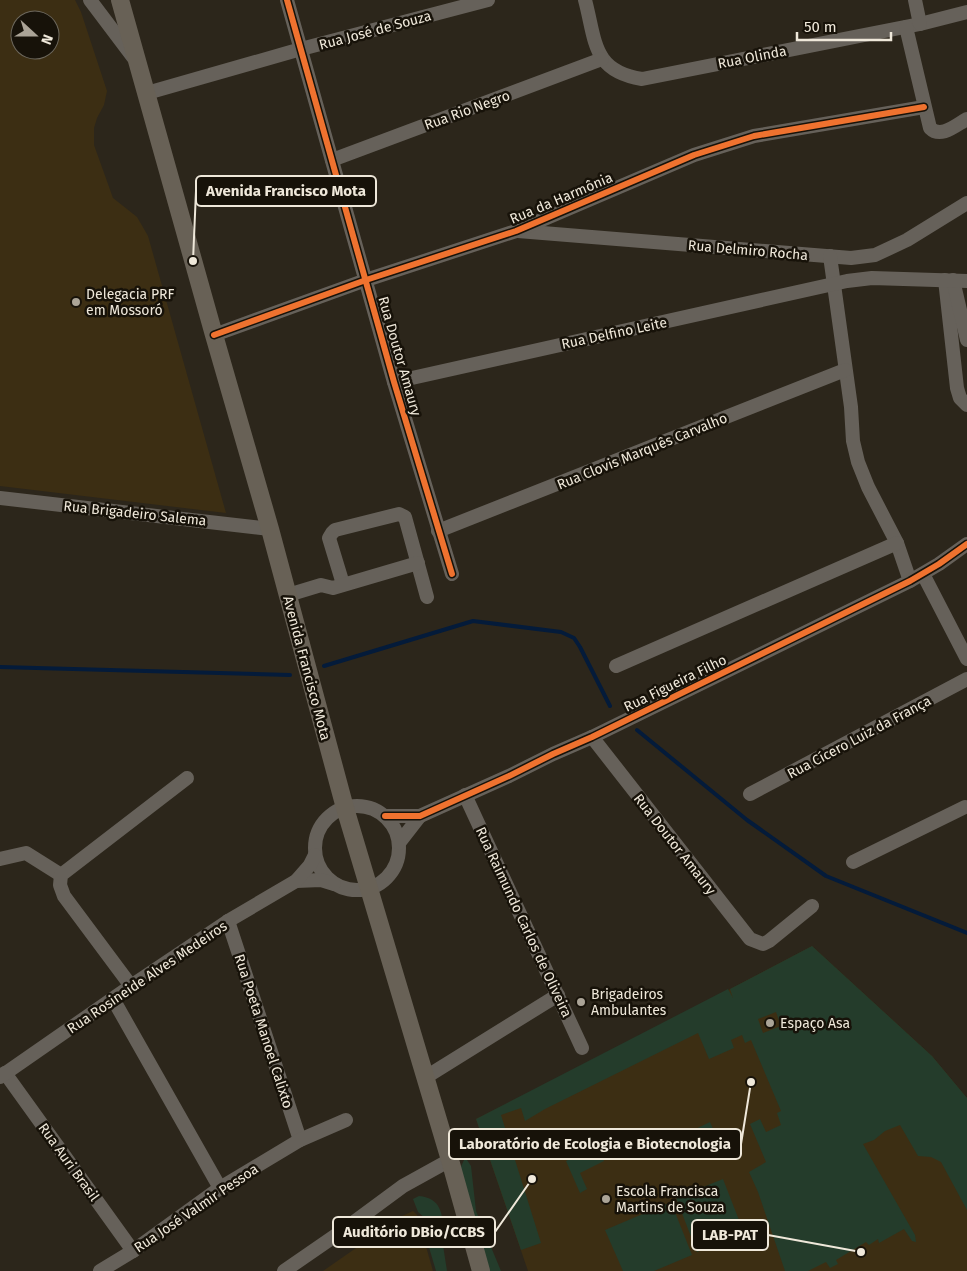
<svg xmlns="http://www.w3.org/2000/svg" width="967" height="1271" viewBox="0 0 967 1271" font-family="'Fira Sans',sans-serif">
  <rect width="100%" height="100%" fill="#2c261b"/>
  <g fill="#3c2e13" fill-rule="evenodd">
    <path d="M0 0H75L81 12 107 91 104 105 97 118 94 128V145L113 198 137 217 148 236 226 513 0 486ZM20 20H50V50H20Z"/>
    <path d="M812 946 932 1056 967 1098V1271H528L476 1119 610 1052Z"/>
    <path d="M413 1211 417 1215 433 1271H323L402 1216Z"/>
  </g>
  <g fill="#243c2b" fill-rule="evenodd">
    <path d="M812 946 932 1056 967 1098V1210L941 1162 931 1157 918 1156 900 1125 885 1131 874 1140 863 1144 915 1235 916 1242 912 1241 904 1229 879 1243 878 1239 869 1245 866 1242 836 1260 838 1264 830 1268 826 1262 808 1271H785L758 1192 749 1172 766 1162 750 1124 760 1119 766 1132 781 1125 777 1113 781 1111 751 1040 745 1043 742 1035 731 1040 734 1048 709 1059 698 1033 545 1109 525 1121 521 1108 501 1115 541 1243 521 1250 476 1119 728 989 733 998 730 989ZM776 1012 781 1026 763 1033 758 1019Z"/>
    <path d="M710 1122 718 1140 710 1144 706 1136 691 1143 692 1146 686 1149 681 1136Z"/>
    <path d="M596 1145 604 1161 580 1173 587 1189 580 1193 566 1161Z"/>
    <path d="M464 1160H467L471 1166 476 1211 501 1271H488L459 1171Z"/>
    <path d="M723 1179 744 1233 697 1252 676 1198Z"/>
    <path d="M419 1196C441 1198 443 1214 443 1233L418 1212 413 1199Z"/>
    <path d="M671 1202 692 1255 654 1271H623L605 1230Z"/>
    <path d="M423 1227 442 1239 447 1271H436Z"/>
  </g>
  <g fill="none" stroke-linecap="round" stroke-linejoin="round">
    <g stroke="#041b3a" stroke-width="4">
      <path d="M324 666 473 621 561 632 574 638 580 647 610 706"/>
      <path d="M0 667 290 675"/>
      <path d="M637 730 747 820 826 876 967 933"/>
    </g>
    <g stroke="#66615a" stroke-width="14">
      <path d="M90 0 133 57"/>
      <path d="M287 0 394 382 452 574"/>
      <path d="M585 0C596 41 592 71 642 79L920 24 967 12"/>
      <path d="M915 0 920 24"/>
      <path d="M906 27 930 128C941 139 956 125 967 119"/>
      <path d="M147 93 301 49 488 0"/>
      <path d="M332 160 602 59"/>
      <path d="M518 231 851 258 875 255 907 240 967 203"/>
      <path d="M830 256 851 407 853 441 858 462 868 487 897 543 910 581"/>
      <path d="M945 280 957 388 960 398 967 405"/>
      <path d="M953 280 967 340"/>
      <path d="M214 335 366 280 516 231 694 155 754 136 924 107"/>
      <path d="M394 382 847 281 872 278 967 281"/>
      <path d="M0 498 270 529"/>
      <path d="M438 531 845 370"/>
      <path d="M923 574 967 659"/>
      <path d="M343 584 329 538 332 533 335 530 399 514 405 517 427 597"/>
      <path d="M288 595 321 585 333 588 418 563"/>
      <path d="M616 666 897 543"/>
      <path d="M592 737 750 939 763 944 769 941 812 906"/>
      <path d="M750 794 967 679"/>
      <path d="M465 795 582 1048"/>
      <circle cx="357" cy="848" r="42"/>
      <path d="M385 816H420L509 776 553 754 592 737 910 581 939 564 967 544"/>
      <path d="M399 843 420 816"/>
      <path d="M0 859 26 853 61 875"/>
      <path d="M853 862 965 807"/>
      <path d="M296 881 321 880 334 884"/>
      <path d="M228 921 300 1140"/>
      <path d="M131 986 64 896 60 885 61 875 187 778"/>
      <path d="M113 999 220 1188"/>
      <path d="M5 1073 133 1251"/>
      <path d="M0 1077 131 986 228 921 296 881 310 865 315 855"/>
      <path d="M426 1077 558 995"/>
      <path d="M100 1271 133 1251 220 1188 300 1140 346 1120"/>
      <path d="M284 1271 342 1231 403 1186 450 1160"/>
    </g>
    <path stroke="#686156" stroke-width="18" d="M120 0 214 335 270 529 345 808 450 1160 481 1271"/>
    <defs>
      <g id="cycleway">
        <path d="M287 0 394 382 452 574"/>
        <path d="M214 335 366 280 516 231 694 155 754 136 924 107"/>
        <path d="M385 816H420L509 776 553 754 592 737 910 581 939 564 967 544"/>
      </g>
    </defs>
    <use href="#cycleway" stroke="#171209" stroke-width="9"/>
    <use href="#cycleway" stroke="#ef722f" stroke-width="6"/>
  </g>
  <g fill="#aba497" stroke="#171209" stroke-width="2">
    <circle cx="76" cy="302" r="5"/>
    <circle cx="581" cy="1002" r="5"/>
    <circle cx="770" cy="1023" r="5"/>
    <circle cx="606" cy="1199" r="5"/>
  </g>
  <g text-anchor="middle" stroke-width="5" stroke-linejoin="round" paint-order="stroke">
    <g font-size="14" fill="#efe8da" stroke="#171209">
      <text transform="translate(375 30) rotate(-15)" y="5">Rua José de Souza</text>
      <text transform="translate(752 57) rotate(-11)" y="5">Rua Olinda</text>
      <text transform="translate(467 110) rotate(-20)" y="5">Rua Rio Negro</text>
      <text transform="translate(561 198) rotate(-23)" y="5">Rua da Harmônia</text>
      <text transform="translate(748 250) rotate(5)" y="5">Rua Delmiro Rocha</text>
      <text transform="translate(614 333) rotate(-12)" y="5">Rua Delfino Leite</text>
      <text transform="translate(400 356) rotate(74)" y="5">Rua Doutor Amaury</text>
      <text transform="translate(642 451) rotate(-22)" y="5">Rua Clovis Marquês Carvalho</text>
      <text transform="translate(135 513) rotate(6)" y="5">Rua Brigadeiro Salema</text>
      <text transform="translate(307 668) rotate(75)" y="5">Avenida Francisco Mota</text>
      <text transform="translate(675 683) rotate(-26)" y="5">Rua Figueira Filho</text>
      <text transform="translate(859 737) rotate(-28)" y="5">Rua Cícero Luiz da França</text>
      <text transform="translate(675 844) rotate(52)" y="5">Rua Doutor Amaury</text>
      <text transform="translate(524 922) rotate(65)" y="5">Rua Raimundo Carlos de Oliveira</text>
      <text transform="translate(147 977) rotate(-34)" y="5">Rua Rosineide Alves Medeiros</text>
      <text transform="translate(264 1031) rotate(72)" y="5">Rua Poeta Manoel Calixto</text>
      <text transform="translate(69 1162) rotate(54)" y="5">Rua Auri Brasil</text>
      <text transform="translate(196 1208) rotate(-34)" y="5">Rua José Valmir Pessoa</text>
    </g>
    <g font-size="14" fill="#efe8da" stroke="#171209" text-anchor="start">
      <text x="86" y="299">Delegacia PRF<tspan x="86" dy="16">em Mossoró</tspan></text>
      <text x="591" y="999">Brigadeiros<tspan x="591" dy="16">Ambulantes</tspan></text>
      <text x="780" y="1028">Espaço Asa</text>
      <text x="616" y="1196">Escola Francisca<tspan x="616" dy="16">Martins de Souza</tspan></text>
    </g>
  </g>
  <path fill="none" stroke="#efe8da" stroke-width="2" d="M193 261L196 191M751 1082L741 1144M532 1179L495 1232M861 1252L768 1235"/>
  <g fill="#efe8da" stroke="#171209" stroke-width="2">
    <circle cx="193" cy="261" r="5"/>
    <circle cx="751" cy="1082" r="5"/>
    <circle cx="532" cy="1179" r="5"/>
    <circle cx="861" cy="1252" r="5"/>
  </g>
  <g fill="#171209" stroke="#efe8da" stroke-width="2">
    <rect x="196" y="176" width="180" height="30" rx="5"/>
    <rect x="449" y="1129" width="292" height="30" rx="5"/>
    <rect x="333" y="1217" width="162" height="30" rx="5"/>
    <rect x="692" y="1220" width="76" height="30" rx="5"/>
  </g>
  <g font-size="15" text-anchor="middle" font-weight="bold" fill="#efe8da">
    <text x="286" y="196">Avenida Francisco Mota</text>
    <text x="595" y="1149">Laboratório de Ecologia e Biotecnologia</text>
    <text x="414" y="1237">Auditório DBio/CCBS</text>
    <text x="730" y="1240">LAB-PAT</text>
  </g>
  <g transform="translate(35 35) rotate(111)"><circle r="24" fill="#171209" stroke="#6d685d"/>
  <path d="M0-4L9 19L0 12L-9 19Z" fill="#aba497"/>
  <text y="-8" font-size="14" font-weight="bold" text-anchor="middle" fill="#efe8da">N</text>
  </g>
  <path d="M797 32v8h94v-8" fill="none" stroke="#efe8da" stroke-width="2.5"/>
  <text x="804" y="32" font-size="15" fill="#efe8da" stroke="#171209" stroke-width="4" paint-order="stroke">50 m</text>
</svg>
